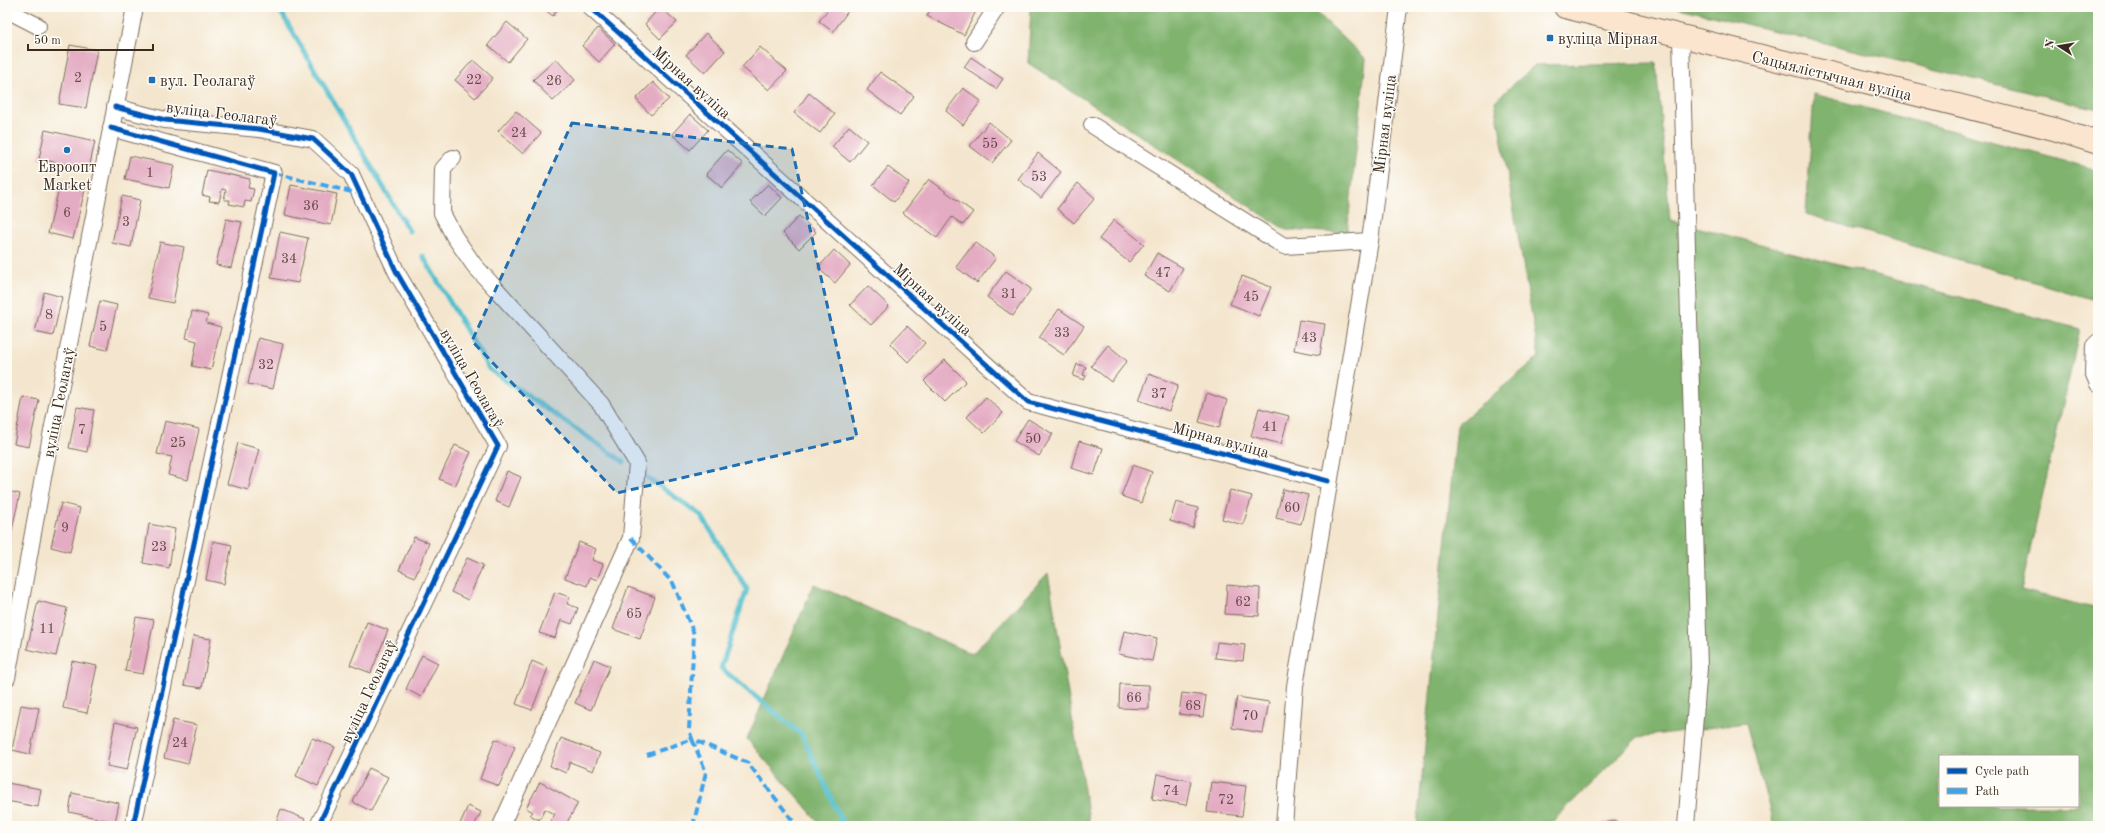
<svg xmlns="http://www.w3.org/2000/svg" width="2105" height="833" viewBox="0 0 2105 833" font-family="'Old Standard TT',serif">
  <rect width="100%" height="100%" fill="#fdfcf7"/>
  <filter id="ink" filterUnits="userSpaceOnUse"><feTurbulence type="fractalNoise" baseFrequency=".025" numOctaves="2"/><feDisplacementMap in="SourceGraphic" scale="8" xChannelSelector="R" yChannelSelector="G"/><feConvolveMatrix kernelMatrix="1 2 1 2 8 2 1 2 1" color-interpolation-filters="sRGB"/></filter>
  <filter id="wash" filterUnits="userSpaceOnUse"><feTurbulence type="fractalNoise" baseFrequency=".012" numOctaves="4" result="noise"/><feDisplacementMap in="SourceGraphic" scale="16" xChannelSelector="R" yChannelSelector="G"/><feGaussianBlur stdDeviation="0.9" result="paint"/><feColorMatrix in="noise" values="0 0 0 0 0 0 0 0 0 0 0 0 0 0 0 0 0 1.4 0 .05"/><feComposite in="paint" operator="in"/></filter>
  <g filter="url(#wash)">
    <rect width="100%" height="100%" fill="#f4e6ce"/>
    <g fill="#80b36e" stroke="#5e6e46" fill-rule="evenodd">
      <path d="M1031 7H1311L1366 59 1347 233 1286 230 1028 63Z"/>
      <path d="M1675 7H2098V109Z"/>
      <path d="M1656 63 1670 220 2080 329 2021 590 2098 609V826H1774L1746 723 1638 737 1548 826H1417L1457 425 1539 357 1495 101 1535 65ZM1940 756H2078V806H1940Z"/>
      <path d="M1814 94 2098 170V301L1806 214Z"/>
      <path d="M1048 573 1090 826H822L747 739 814 584 972 654Z"/>
    </g>
    <g fill="none" stroke-linecap="round" stroke-linejoin="round">
      <g stroke="#53bfcd" stroke-width="5">
        <path d="M278 7 409 231"/>
        <path d="M423 256 489 369 624 462"/>
        <path d="M648 478 701 515 747 589 721 668 802 735 844 826"/>
      </g>
    </g>
    <g id="blocks">
      <g fill="#e4acc3">
        <path d="M541 7H559L553 16Z"/>
        <path d="M660 7 677 22 660 39 645 24Z"/>
        <path d="M830 7H843L848 11 833 32 819 21Z"/>
        <path d="M932 7H978L964 35 927 16Z"/>
        <path d="M507 22 527 39 508 62 488 45Z"/>
        <path d="M598 28 615 44 599 62 582 46Z"/>
        <path d="M706 33 725 51 705 73 686 55Z"/>
        <path d="M70 45 97 50 86 108 59 104Z"/>
        <path d="M760 47 787 71 769 90 742 67Z"/>
        <path d="M971 57 1003 79 996 89 964 67Z"/>
        <path d="M556 59 575 80 553 101 533 80Z"/>
        <path d="M473 60 493 78 475 98 455 80Z"/>
        <path d="M880 72 914 96 900 115 867 90Z"/>
        <path d="M653 82 669 99 651 115 636 99Z"/>
        <path d="M963 88 981 101 963 125 946 111Z"/>
        <path d="M809 93 835 114 820 133 794 113Z"/>
        <path d="M516 111 541 133 523 154 498 131Z"/>
        <path d="M690 114 708 130 690 150 672 134Z"/>
        <path d="M989 122 1011 140 992 163 970 146Z"/>
        <path d="M849 126 867 141 850 162 832 147Z"/>
        <path d="M45 130 95 141 89 169 39 159Z"/>
        <path d="M727 150 743 164 722 188 706 174Z"/>
        <path d="M1038 153 1061 172 1041 198 1018 179Z"/>
        <path d="M130 156 174 165 169 188 125 179Z"/>
        <path d="M888 167 909 183 894 202 873 185Z"/>
        <path d="M207 170 250 179 248 188 254 189 251 202 245 201 244 207 229 204 230 200H224L226 190 222 189 219 202 209 201 210 197 202 195Z"/>
        <path d="M929 179 973 212 963 225 952 217 937 238 903 213Z"/>
        <path d="M1078 183 1095 198 1074 223 1057 209Z"/>
        <path d="M60 184 85 190 73 239 48 233Z"/>
        <path d="M768 184 782 198 765 216 750 202Z"/>
        <path d="M291 185 337 194 331 225 285 215Z"/>
        <path d="M122 196 140 200 131 247 112 243Z"/>
        <path d="M799 216 816 232 799 249 783 233Z"/>
        <path d="M226 219 242 222 231 268 216 265Z"/>
        <path d="M1114 220 1144 244 1129 262 1099 239Z"/>
        <path d="M280 232 308 238 298 283 271 278Z"/>
        <path d="M160 242 184 247 173 303 148 298Z"/>
        <path d="M975 242 996 258 977 283 956 267Z"/>
        <path d="M834 250 850 265 835 283 818 268Z"/>
        <path d="M1157 253 1183 268 1170 291 1144 276Z"/>
        <path d="M1006 271 1031 289 1013 316 987 297Z"/>
        <path d="M1242 276 1271 287 1259 316 1230 304Z"/>
        <path d="M868 286 889 306 871 325 850 305Z"/>
        <path d="M44 292 62 297 53 336 35 332Z"/>
        <path d="M100 301 117 305 107 350 90 346Z"/>
        <path d="M1059 309 1084 326 1064 355 1039 338Z"/>
        <path d="M192 311 208 315 206 323 221 327 211 370 192 366 197 341 186 338Z"/>
        <path d="M1299 320 1325 324 1320 355 1294 350Z"/>
        <path d="M907 326 925 343 908 362 890 344Z"/>
        <path d="M258 338 283 344 273 389 248 384Z"/>
        <path d="M1108 345 1127 361 1111 382 1091 366Z"/>
        <path d="M945 360 966 381 945 402 924 381Z"/>
        <path d="M1077 364 1086 367 1083 375 1086 376 1084 380 1073 376Z"/>
        <path d="M1149 374 1178 385 1169 411 1139 400Z"/>
        <path d="M1207 393 1227 400 1219 428 1199 422Z"/>
        <path d="M23 397 39 400 29 447 14 444Z"/>
        <path d="M986 397 1003 413 984 433 967 417Z"/>
        <path d="M77 407 94 410 87 452 69 448Z"/>
        <path d="M1259 408 1289 416 1281 444 1251 436Z"/>
        <path d="M1028 419 1053 434 1039 456 1014 441Z"/>
        <path d="M165 421 199 429 188 480 168 475 172 457 157 454Z"/>
        <path d="M1079 441 1103 448 1094 475 1071 468Z"/>
        <path d="M238 443 259 449 248 490 227 484Z"/>
        <path d="M455 445 471 452 455 486 439 479Z"/>
        <path d="M1133 465 1152 472 1141 503 1121 496Z"/>
        <path d="M507 471 521 477 509 507 495 501Z"/>
        <path d="M1283 489 1308 495 1301 524 1276 518Z"/>
        <path d="M1230 490 1252 496 1243 525 1222 519Z"/>
        <path d="M7 491 20 494 10 538 7 537Z"/>
        <path d="M1176 502 1198 508 1193 528 1170 521Z"/>
        <path d="M61 503 80 508 70 552 51 547Z"/>
        <path d="M149 524 175 529 169 568 143 563Z"/>
        <path d="M414 537 429 543 415 577 399 570Z"/>
        <path d="M213 541 232 545 224 584 206 580Z"/>
        <path d="M579 542 596 549 592 560 603 564 597 580 590 577 587 586 565 578Z"/>
        <path d="M467 558 483 565 468 600 451 592Z"/>
        <path d="M1227 585 1260 588 1259 616 1225 614Z"/>
        <path d="M628 587 655 597 640 639 613 629Z"/>
        <path d="M555 592 570 597 567 604 578 608 572 624 561 620 555 638 539 633Z"/>
        <path d="M38 601 67 608 56 656 27 649Z"/>
        <path d="M136 617 154 620 143 674 125 671Z"/>
        <path d="M367 622 388 630 371 673 350 665Z"/>
        <path d="M1124 631 1157 638 1152 661 1119 654Z"/>
        <path d="M193 636 211 639 202 688 184 685Z"/>
        <path d="M1217 642 1245 645 1243 661 1215 658Z"/>
        <path d="M422 655 438 663 421 697 406 689Z"/>
        <path d="M594 659 610 666 591 710 575 703Z"/>
        <path d="M72 661 97 666 87 713 63 708Z"/>
        <path d="M532 661 548 668 532 710 516 704Z"/>
        <path d="M1120 684 1149 685V709L1119 708Z"/>
        <path d="M1182 693 1206 696 1203 717 1179 714Z"/>
        <path d="M1237 697 1269 702 1263 733 1232 728Z"/>
        <path d="M21 705 39 708 30 754 12 750Z"/>
        <path d="M173 720 197 725 188 764 164 758Z"/>
        <path d="M115 722 137 727 127 770 107 766Z"/>
        <path d="M312 738 335 747 318 786 296 776Z"/>
        <path d="M561 738 600 753 593 771 570 762 566 773 550 766Z"/>
        <path d="M495 739 515 747 499 786 480 779Z"/>
        <path d="M369 768 388 777 371 811 353 802Z"/>
        <path d="M1157 774 1191 781 1186 805 1152 799Z"/>
        <path d="M540 782 578 803 565 826H553L549 824 555 814 545 809 539 820 530 815 533 812 526 808Z"/>
        <path d="M1211 782 1246 786 1242 816 1207 812Z"/>
        <path d="M7 783 41 789 38 807 7 801Z"/>
        <path d="M72 793 119 803 115 822 69 812Z"/>
        <path d="M468 806 481 812 474 826H459Z"/>
        <path d="M281 809 305 819 302 826H275Z"/>
        <path d="M1617 821 1618 826H1592V824Z"/>
      </g>
    </g>
  </g>
  <g filter="url(#ink)">
    <use href="#blocks" fill-opacity="0" stroke="#7c6c5c" stroke-width="1"/>
    <g fill="none" stroke-linecap="round" stroke-linejoin="round">
      <defs>
        <g id="minor">
          <path d="M590 7 1028 402 1328 481"/>
          <path d="M7 10 38 26"/>
          <path d="M1681 38 1699 668 1686 826"/>
          <path d="M974 42 997 7"/>
          <path d="M115 107 165 120 259 129 313 139 351 174 397 273 498 446 318 826"/>
          <path d="M1092 125 1284 246 1370 241"/>
          <path d="M111 128 274 173 133 826"/>
          <path d="M453 158 443 169 442 213 454 236 474 265 601 404 637 463 631 538 501 826"/>
          <path d="M2098 342 2094 346 2093 372 2098 384"/>
          <path d="M7 678 44 472 135 7"/>
          <path d="M1284 826 1295 686 1370 241 1399 7"/>
        </g>
        <path id="secondary" d="M1565 7 2054 129 2098 143"/>
      </defs>
      <use href="#minor" stroke="#7c6c5c" stroke-width="18"/>
      <use href="#secondary" stroke="#7c6c5c" stroke-width="24"/>
      <use href="#minor" stroke="#fff" stroke-width="16"/>
      <use href="#secondary" stroke="#fce5cf" stroke-width="22"/>
      <g stroke="#3fa3ea" stroke-width="4" stroke-dasharray="8 4" stroke-linecap="butt">
        <path d="M274 173 360 194"/>
        <path d="M631 538 673 583 694 634 689 730 692 739 748 763 797 826"/>
        <path d="M647 755 692 739 706 772 693 826"/>
      </g>
      <defs>
        <g id="cycleway">
          <path d="M590 7 1028 402 1328 481"/>
          <path d="M115 107 165 120 259 129 313 139 351 174 397 273 498 446 318 826"/>
          <path d="M111 128 274 173 133 826"/>
        </g>
      </defs>
      <use href="#cycleway" stroke="#fdfcf7" stroke-width="8"/>
      <use href="#cycleway" stroke="#0057b8" stroke-width="5"/>
    </g>
  </g>
  <path fill="#1f6fb2" fill-opacity="0.2" stroke="#1f6fb2" stroke-width="3" stroke-dasharray="8 5" stroke-linejoin="round" d="M572 123 792 149 857 437 617 493 472 341Z"/>
  <g fill="#1f6fb2" stroke="#fdfcf7" stroke-width="1.5">
    <rect x="1546" y="34" width="8" height="8" rx="2"/>
    <rect x="148" y="76" width="8" height="8" rx="2"/>
    <circle cx="67" cy="150" r="4"/>
  </g>
  <g text-anchor="middle" stroke-width="3" stroke-linejoin="round" paint-order="stroke">
    <g font-size="14" fill="#654a47">
      <text x="78" y="82">2</text>
      <text x="474" y="84">22</text>
      <text x="554" y="85">26</text>
      <text x="519" y="137">24</text>
      <text x="990" y="148">55</text>
      <text x="150" y="177">1</text>
      <text x="1039" y="181">53</text>
      <text x="311" y="210">36</text>
      <text x="67" y="217">6</text>
      <text x="126" y="226">3</text>
      <text x="289" y="263">34</text>
      <text x="1163" y="277">47</text>
      <text x="1009" y="298">31</text>
      <text x="1251" y="301">45</text>
      <text x="49" y="319">8</text>
      <text x="103" y="331">5</text>
      <text x="1062" y="337">33</text>
      <text x="1309" y="342">43</text>
      <text x="266" y="369">32</text>
      <text x="1159" y="398">37</text>
      <text x="1270" y="431">41</text>
      <text x="82" y="434">7</text>
      <text x="1033" y="443">50</text>
      <text x="178" y="447">25</text>
      <text x="1292" y="512">60</text>
      <text x="65" y="532">9</text>
      <text x="159" y="551">23</text>
      <text x="1243" y="606">62</text>
      <text x="634" y="618">65</text>
      <text x="47" y="633">11</text>
      <text x="1134" y="702">66</text>
      <text x="1193" y="710">68</text>
      <text x="1250" y="720">70</text>
      <text x="180" y="747">24</text>
      <text x="1171" y="795">74</text>
      <text x="1226" y="804">72</text>
    </g>
    <g font-size="16" fill="#3b2a1e" stroke="#fdfcf7" text-anchor="start">
      <text x="1558" y="44">вуліца Мірная</text>
      <text x="160" y="86">вул. Геолагаў</text>
      <text x="67" y="172" text-anchor="middle">Евроопт<tspan x="67" dy="18">Market</tspan></text>
    </g>
    <g font-size="16" fill="#3b2a1e" stroke="#fdfcf7">
      <text transform="translate(1832 75) rotate(14)" y="6">Сацыялістычная вуліца</text>
      <text transform="translate(692 82) rotate(42)" y="6">Мірная вуліца</text>
      <text transform="translate(222 113) rotate(7)" y="6">вуліца Геолагаў</text>
      <text transform="translate(1384 124) rotate(-83)" y="6">Мірная вуліца</text>
      <text transform="translate(933 299) rotate(42)" y="6">Мірная вуліца</text>
      <text transform="translate(473 378) rotate(60)" y="6">вуліца Геолагаў</text>
      <text transform="translate(58 402) rotate(-79)" y="6">вуліца Геолагаў</text>
      <text transform="translate(1221 439) rotate(15)" y="6">Мірная вуліца</text>
      <text transform="translate(368 691) rotate(-65)" y="6">вуліца Геолагаў</text>
    </g>
  </g>
  <rect width="2105" height="833" fill="none" stroke="#fdfcf7" stroke-width="24"/>
  <rect x="1939" y="755" width="140" height="52" fill="#fdfcf7" stroke="#afa8a0"/>
  <rect x="1947" y="768" width="20" height="6" fill="#0057b8" stroke="#afa8a0"/>
  <text x="1975" y="775" font-size="12" fill="#3b2a1e">Cycle path</text>
  <rect x="1947" y="788" width="20" height="6" fill="#3fa3ea" stroke="#afa8a0"/>
  <text x="1975" y="795" font-size="12" fill="#3b2a1e">Path</text>
  <g transform="translate(2059 46) rotate(282)" stroke="#fdfcf7" stroke-width="3" paint-order="stroke">
  <path d="M0-3L7 15L0 10L-7 15Z" fill="#3b2a1e"/>
  <text y="-6" font-size="11" font-weight="bold" text-anchor="middle" fill="#3b2a1e">N</text>
  </g>
  <path d="M28 44v6h125v-6" fill="none" stroke="#3b2a1e" stroke-width="2"/>
  <text x="34" y="44" font-size="12" fill="#3b2a1e" stroke="#fdfcf7" stroke-width="3" paint-order="stroke">50 m</text>
</svg>
